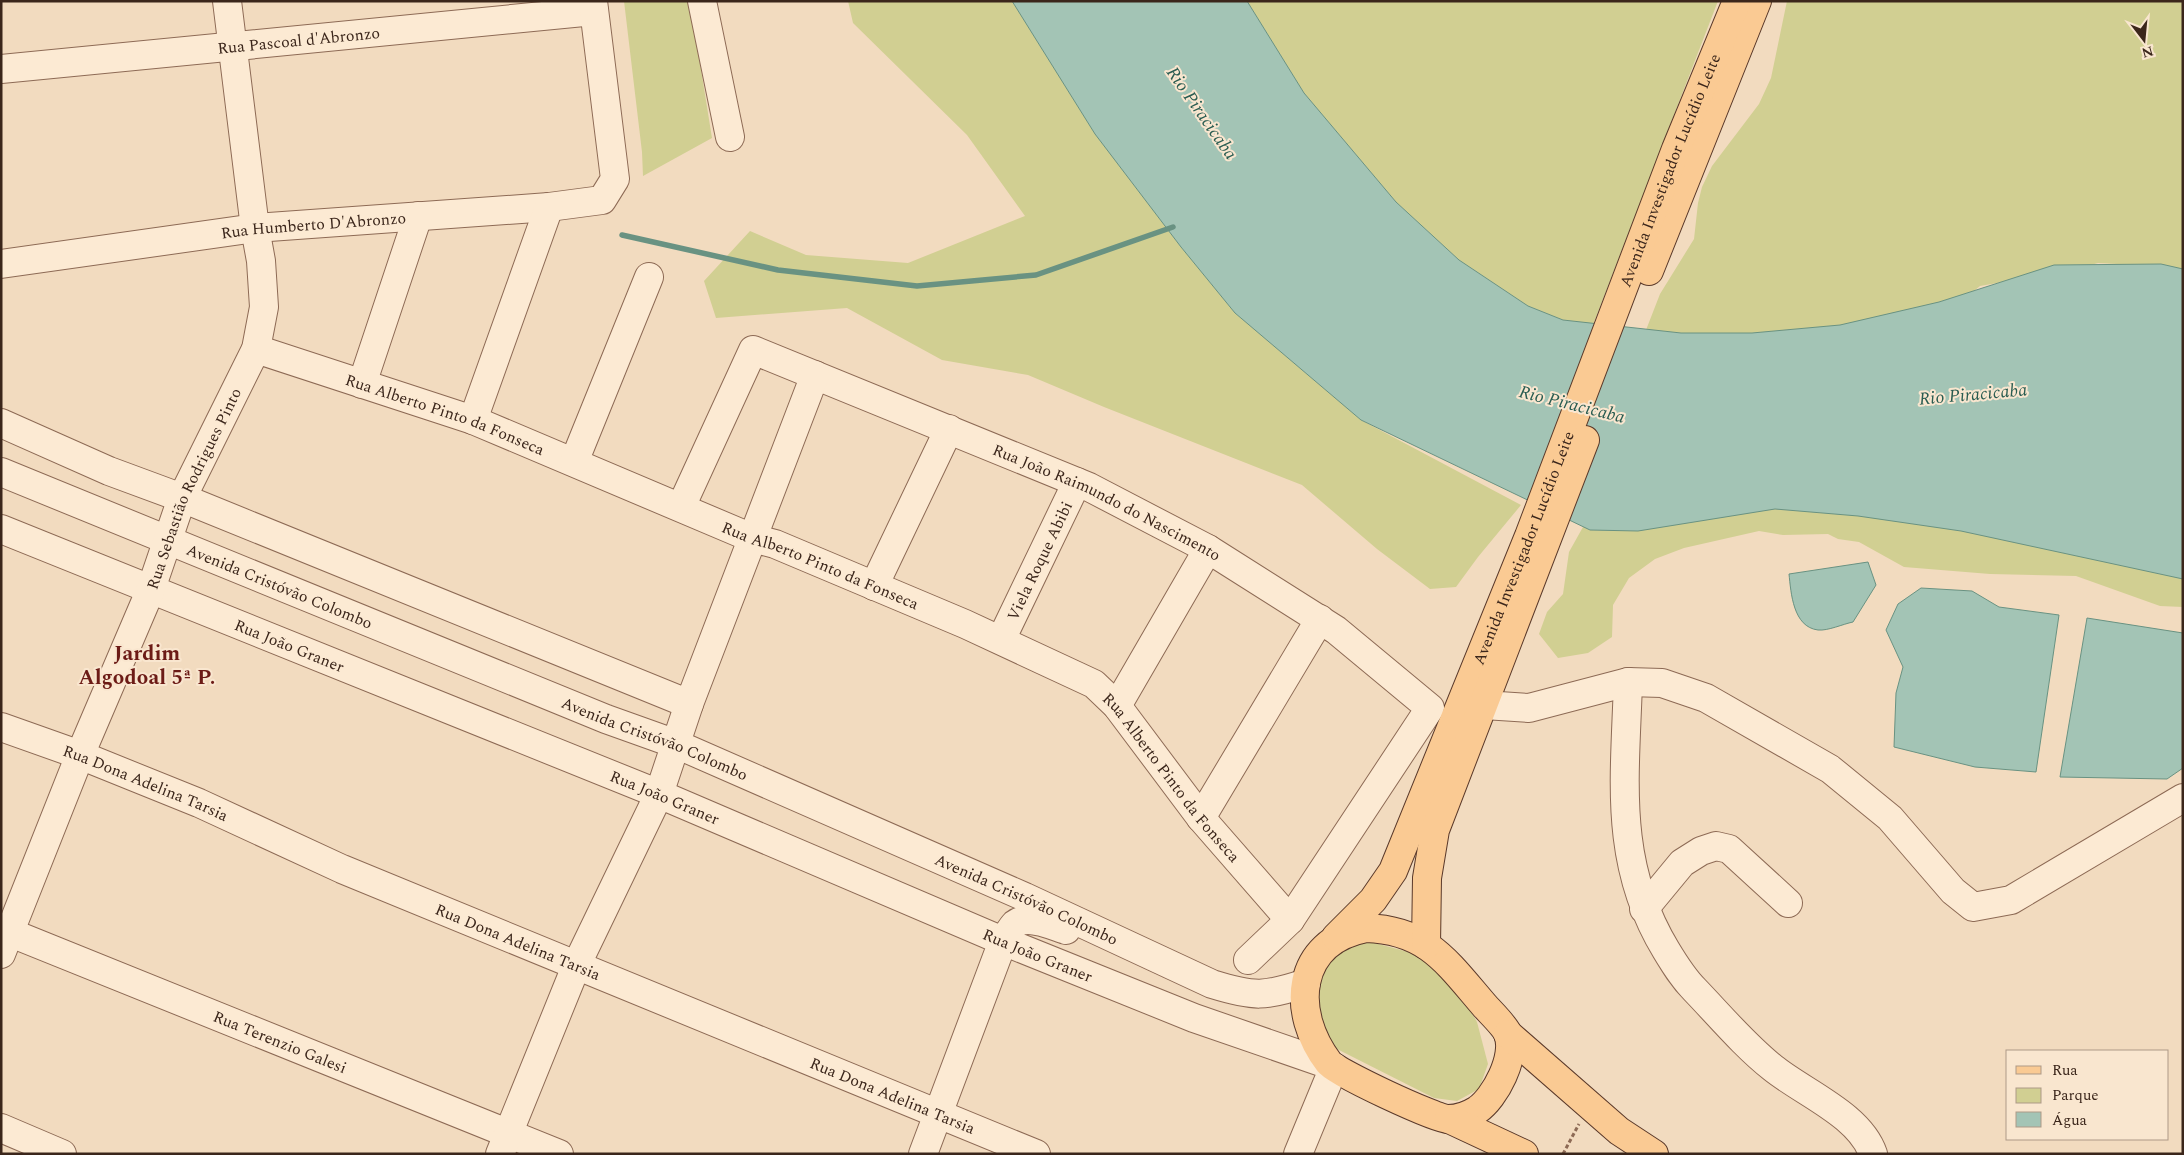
<svg xmlns="http://www.w3.org/2000/svg" width="2184" height="1155" viewBox="0 0 2184 1155" font-family="Spectral,serif">
  <rect width="100%" height="100%" fill="#f2dbbf"/>
  <g fill="#d1cf92">
    <path d="M624 1H690L712 138 643 176 642 152Z"/>
    <path d="M848 1H1012L1095 134 1181 247 1235 313 1361 420 1521 505 1478 557 1456 587 1430 589 1377 549 1302 485 1104 407 1028 375 942 360 847 308 716 318 704 281 750 231 806 255 908 263 1025 216 967 135 853 23Z"/>
    <path d="M1247 1H1718L1593 325 1563 320 1528 306 1459 260 1396 202 1304 93Z"/>
    <path d="M1787 1H2183V285L2117 264 2098 263 2076 269 1980 286 1968 296 1821 345 1646 330 1660 294 1694 239 1698 203 1702 187 1712 166 1759 104 1771 78Z"/>
    <path d="M1730 495 2183 557V607L2160 606 2076 576 1990 574 1904 567 1859 542 1838 539 1828 534 1783 535 1759 531 1684 548 1655 559 1629 578 1613 605 1612 637 1588 653 1558 658 1539 634 1547 612 1563 594 1569 552 1583 527Z"/>
    <path d="M1367 941 1420 955 1456 985 1477 1022 1488 1064 1479 1089 1457 1101 1434 1098 1335 1048 1322 1024 1317 997 1322 979 1326 967 1341 948Z"/>
  </g>
  <g fill="#a3c4b5" stroke="#699282">
    <path d="M1012 1H1247L1304 93 1396 202 1459 260 1528 306 1563 320 1681 333H1752L1840 325 1939 302 2054 265 2161 264 2183 269V579L1961 531 1858 516 1775 509 1638 531 1590 530 1361 420 1235 313 1181 247 1095 134Z"/>
    <path d="M1868 562 1876 585 1853 622C1843 624 1828 631 1818 630 1793 627 1791 593 1789 574Z"/>
    <path d="M1921 588 1972 591 1999 607 2059 615 2036 772 1975 767 1894 747 1896 693 1903 667 1886 630 1898 604Z"/>
    <path d="M2087 618 2183 633V768L2167 779 2060 777Z"/>
  </g>
  <g fill="none" stroke-linecap="round" stroke-linejoin="round">
    <path stroke="#699282" stroke-width="5.5" d="M622 235 778 270 917 286 1036 275 1173 227"/>
    <defs>
      <g id="minor">
        <path d="M702 1 730 137"/>
        <path id="s1" d="M1 69 594 11"/>
        <path id="s2" d="M1 264 255 228 549 207 602 200 615 179 593 1"/>
        <path id="s3" d="M256 349 473 420 752 538 775 544 965 624 1094 684 1117 706 1201 818 1290 920"/>
        <path d="M362 384 418 216"/>
        <path d="M473 420 549 207"/>
        <path d="M1 423 109 471 182 498 689 704"/>
        <path d="M574 462 649 277"/>
        <path id="s4" d="M1 472 606 719 676 744 1025 897 1212 984C1254 997 1265 997 1306 983"/>
        <path id="s5" d="M681 507 753 350 1089 487 1208 549 1336 630 1430 708 1290 920 1248 960"/>
        <path id="s6" d="M1 529 659 794 1003 941 1194 1018 1330 1065"/>
        <path d="M874 586 949 429"/>
        <path id="s7" d="M1001 640 1077 482"/>
        <path d="M1628 682C1625 779 1613 863 1666 950 1675 965 1683 978 1695 990 1720 1016 1745 1046 1773 1068 1804 1093 1860 1115 1873 1154"/>
        <path d="M1484 705 1529 708 1628 682 1662 683 1706 698 1830 769 1890 818 1953 891 1973 907 2011 900 2183 798"/>
        <path d="M1117 706 1208 549"/>
        <path id="s8" d="M1 727 80 755 199 803 342 869 1036 1154"/>
        <path d="M1201 818 1320 619"/>
        <path d="M1644 909 1682 863 1701 851 1716 846 1729 849 1788 903"/>
        <path id="s9" d="M1 929 559 1154"/>
        <path id="s10" d="M1 954 80 755 151 589 182 498 256 349 264 307 261 261 255 228 227 1"/>
        <path d="M1 1128 62 1154"/>
        <path d="M500 1154 577 964 659 794 689 704 815 375"/>
        <path d="M923 1154 1003 941C1007 936 1011 928 1015 924 1028 914 1053 926 1066 930"/>
        <path d="M1298 1154 1334 1067"/>
      </g>
      <g id="major">
        <path d="M1649 271 1757 1"/>
        <path d="M1366 928C1427 930 1447 962 1484 1005 1490 1012 1505 1026 1508 1034 1517 1056 1495 1098 1477 1110 1469 1115 1458 1119 1448 1119 1436 1119 1335 1072 1329 1063 1290 1012 1295 942 1366 928Z"/>
        <path id="s11" d="M1336 937 1373 900 1393 871 1529 536 1676 149 1737 1"/>
        <path d="M1426 945 1427 878 1435 830 1585 440"/>
        <path d="M1508 1034 1619 1131 1654 1154"/>
        <path d="M1449 1119 1524 1154"/>
      </g>
    </defs>
    <use href="#minor" stroke="#8d6a55" stroke-width="30"/>
    <use href="#major" stroke="#5a392a" stroke-width="30"/>
    <path stroke="#8d6a55" stroke-width="3" stroke-dasharray="4 2.5" stroke-linecap="butt" d="M1563 1154 1579 1124"/>
    <use href="#minor" stroke="#fcead3" stroke-width="28"/>
    <use href="#major" stroke="#faca93" stroke-width="28"/>
  </g>
  <g text-anchor="middle" stroke-width="4" stroke-linejoin="round" paint-order="stroke">
    <g font-size="16" fill="#3b261b" stroke="#f9e6cf">
      <text dy="6" stroke="none"><textPath href="#s1" startOffset="299">Rua Pascoal d'Abronzo</textPath></text>
      <text dy="6" stroke="none"><textPath href="#s11" startOffset="841">Avenida Investigador Lucídio Leite</textPath></text>
      <text dy="6" stroke="none"><textPath href="#s2" startOffset="315">Rua Humberto D'Abronzo</textPath></text>
      <text dy="6" stroke="none"><textPath href="#s3" startOffset="200">Rua Alberto Pinto da Fonseca</textPath></text>
      <text dy="6" stroke="none"><textPath href="#s10" startOffset="504">Rua Sebastião Rodrigues Pinto</textPath></text>
      <text dy="6" stroke="none"><textPath href="#s5" startOffset="558">Rua João Raimundo do Nascimento</textPath></text>
      <text dy="6" stroke="none"><textPath href="#s11" startOffset="436">Avenida Investigador Lucídio Leite</textPath></text>
      <text dy="6" stroke="none"><textPath href="#s7" startOffset="88">Viela Roque Abibi</textPath></text>
      <text dy="6" stroke="none"><textPath href="#s3" startOffset="605">Rua Alberto Pinto da Fonseca</textPath></text>
      <text dy="6" stroke="none"><textPath href="#s4" startOffset="301">Avenida Cristóvão Colombo</textPath></text>
      <text dy="6" stroke="none"><textPath href="#s6" startOffset="311">Rua João Graner</textPath></text>
      <text dy="6" stroke="none"><textPath href="#s4" startOffset="706">Avenida Cristóvão Colombo</textPath></text>
      <text dy="6" stroke="none"><textPath href="#s3" startOffset="1025">Rua Alberto Pinto da Fonseca</textPath></text>
      <text dy="6" stroke="none"><textPath href="#s8" startOffset="155">Rua Dona Adelina Tarsia</textPath></text>
      <text dy="6" stroke="none"><textPath href="#s6" startOffset="716">Rua João Graner</textPath></text>
      <text dy="6" stroke="none"><textPath href="#s4" startOffset="1111">Avenida Cristóvão Colombo</textPath></text>
      <text dy="6" stroke="none"><textPath href="#s8" startOffset="560">Rua Dona Adelina Tarsia</textPath></text>
      <text dy="6" stroke="none"><textPath href="#s6" startOffset="1121">Rua João Graner</textPath></text>
      <text dy="6" stroke="none"><textPath href="#s9" startOffset="301">Rua Terenzio Galesi</textPath></text>
      <text dy="6" stroke="none"><textPath href="#s8" startOffset="965">Rua Dona Adelina Tarsia</textPath></text>
    </g>
    <g font-size="18" font-style="italic" fill="#295c51" stroke="#f9e6cf">
      <text transform="translate(1202 113) rotate(55)" y="6">Rio Piracicaba</text>
      <text transform="translate(1973 394) rotate(-5)" y="6">Rio Piracicaba</text>
      <text transform="translate(1572 404) rotate(14)" y="6">Rio Piracicaba</text>
    </g>
    <g font-size="21" font-weight="bold" fill="#6c1b16" stroke="#f9e6cf">
      <text x="147" y="660">Jardim<tspan x="147" dy="24">Algodoal 5ª P.</tspan></text>
    </g>
  </g>
  <rect width="2184" height="1155" fill="none" stroke="#3b261b" stroke-width="5"/>
  <rect x="2006" y="1050" width="162" height="90" fill="#f9e6cf" stroke="#ad9987"/>
  <rect x="2016" y="1066" width="25" height="8" fill="#faca93" stroke="#ad9987"/>
  <text x="2052" y="1075" font-size="15" fill="#3b261b">Rua</text>
  <rect x="2016" y="1088" width="25" height="15" fill="#d1cf92" stroke="#ad9987"/>
  <text x="2052" y="1100" font-size="15" fill="#3b261b">Parque</text>
  <rect x="2016" y="1112" width="25" height="15" fill="#a3c4b5" stroke="#ad9987"/>
  <text x="2052" y="1125" font-size="15" fill="#3b261b">Água</text>
  <g transform="translate(2144 40) rotate(164)" stroke="#f9e6cf" stroke-width="4" paint-order="stroke">
  <path d="M0-4L9 19L0 12L-9 19Z" fill="#3b261b"/>
  <text y="-8" font-size="14" font-weight="bold" text-anchor="middle" fill="#3b261b">N</text>
  </g>
</svg>
